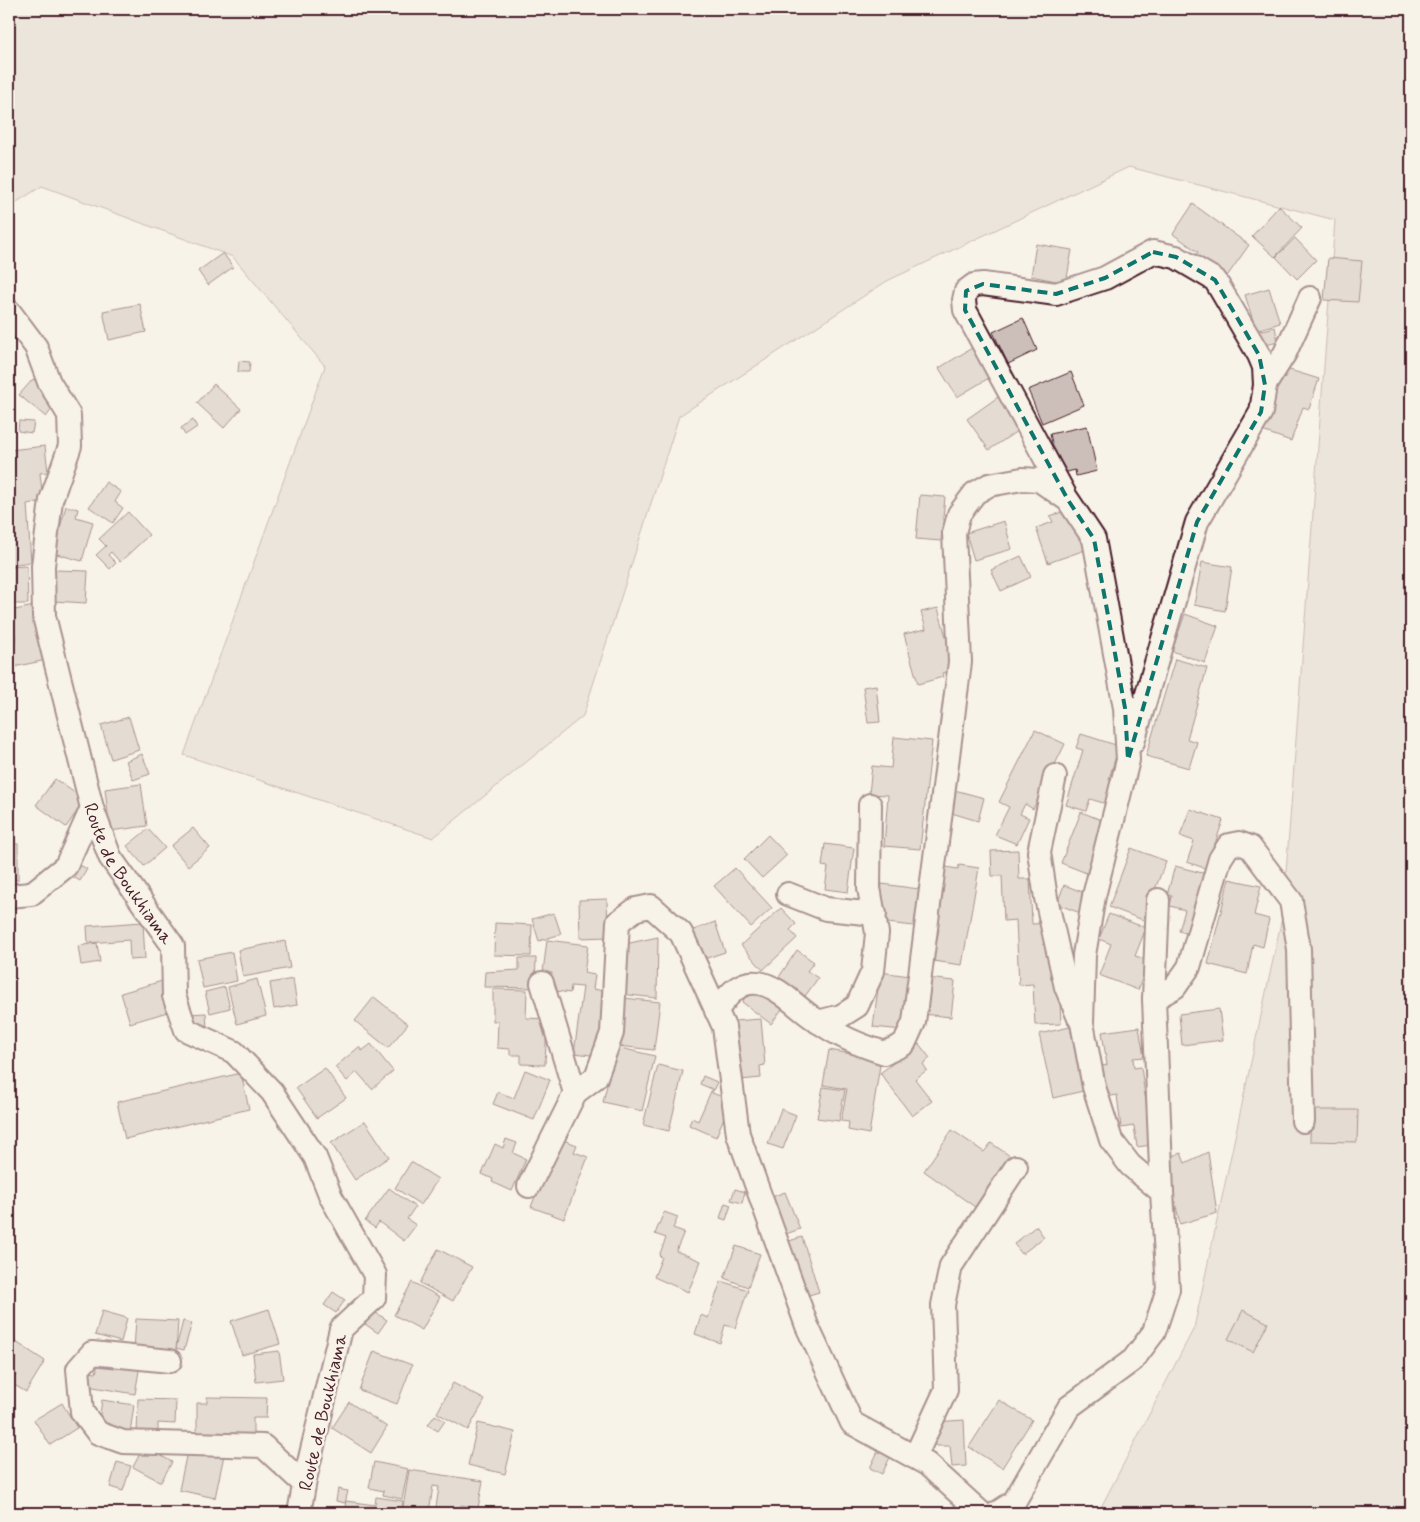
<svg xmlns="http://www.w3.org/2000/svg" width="1420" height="1522" viewBox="0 0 1420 1522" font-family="Mynerve,sans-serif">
  <rect width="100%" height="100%" fill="#f7f3e8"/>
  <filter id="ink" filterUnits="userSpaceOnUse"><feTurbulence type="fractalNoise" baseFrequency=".02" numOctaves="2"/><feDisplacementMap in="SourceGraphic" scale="10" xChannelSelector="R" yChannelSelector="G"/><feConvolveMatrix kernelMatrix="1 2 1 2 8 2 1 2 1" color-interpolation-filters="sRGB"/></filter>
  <g filter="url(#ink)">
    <path fill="#ded4cc" stroke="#947a7c" d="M9 9H1411V1513H1098L1194 1328 1283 913 1335 220 1129 167 887 281 679 416 583 716 433 838 184 755 325 366 233 257 42 186 9 207Z"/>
    <g fill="#ccbfb9" stroke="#4a1f2b">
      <path d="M1193 204 1249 245 1223 282 1192 260 1198 252 1173 234Z"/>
      <path d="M1279 206 1302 228 1275 257 1252 236Z"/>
      <path d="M1295 238 1316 260 1297 279 1276 257Z"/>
      <path d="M1036 244 1072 250 1066 283 1031 276Z"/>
      <path d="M223 253 233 267 208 285 198 271Z"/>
      <path d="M1328 258 1362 261 1358 302 1324 300Z"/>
      <path d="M1269 288 1280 323 1256 330 1245 295Z"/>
      <path d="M140 304 146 332 109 340 103 311Z"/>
      <path d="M1023 318 1037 350 1008 364 993 332Z"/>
      <path d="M1275 327 1278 342 1262 346 1259 331Z"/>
      <path d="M972 348 989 378 957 397 939 368Z"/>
      <path d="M239 361 250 362 249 372H238Z"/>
      <path d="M1283 368 1319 379 1309 409 1303 407 1291 441 1262 431Z"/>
      <path d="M1071 372 1084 405 1042 423 1028 390Z"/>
      <path d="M33 379 59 400 46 417 19 395Z"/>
      <path d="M214 384 241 409 224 428 197 403Z"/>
      <path d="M998 397 1020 429 989 450 967 419Z"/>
      <path d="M193 420 197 427 185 435 181 428Z"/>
      <path d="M19 421 34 422 32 433 18 431Z"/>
      <path d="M1087 426 1097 471 1076 476 1075 470 1059 474 1050 434Z"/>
      <path d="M45 446 48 472 40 473 43 501 27 504 31 562 9 565V464H12L10 450Z"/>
      <path d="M106 482 121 492 115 502 123 508 113 523 89 507Z"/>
      <path d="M920 495 945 497 941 541 916 539Z"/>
      <path d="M66 506 78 509 76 517 93 522 82 561 53 553Z"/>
      <path d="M1071 509 1085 550 1048 563 1036 528 1053 522 1050 516Z"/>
      <path d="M128 512 149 535 120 562 111 552 108 555 116 563 110 569 96 555 106 546 99 539Z"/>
      <path d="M1004 521 1012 549 974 560 966 533Z"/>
      <path d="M1021 556 1031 577 1001 591 991 570Z"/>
      <path d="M1202 562 1232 567 1225 611 1194 605Z"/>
      <path d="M27 566 28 604H9V567Z"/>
      <path d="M55 570 88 571 86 603 53 601Z"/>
      <path d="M34 606 46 660 9 668V642L16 640 10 611Z"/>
      <path d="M938 608 955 669 942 673 943 677 918 684 904 634 926 629 921 612Z"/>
      <path d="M1185 614 1218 626 1205 663 1172 651Z"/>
      <path d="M1175 659 1207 668 1187 739 1197 742 1189 768 1146 756Z"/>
      <path d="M876 685 880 722 868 723 863 687Z"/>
      <path d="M129 717 139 750 111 759 101 725Z"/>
      <path d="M1035 730 1065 744 1033 809 1025 804 1020 814 1029 818 1017 844 995 835 1009 807 999 802Z"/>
      <path d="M1081 734 1119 746 1109 779 1117 781 1110 805 1090 799 1086 811 1066 805 1083 750 1076 748Z"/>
      <path d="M894 737 932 741 920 849 884 846 888 795 869 794 872 766 891 768Z"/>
      <path d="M142 754 150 774 133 780 126 761Z"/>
      <path d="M55 779 85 800 66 827 36 805Z"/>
      <path d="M141 784 147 826 110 831 105 789Z"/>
      <path d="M951 789 984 798 978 821 945 811Z"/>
      <path d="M1190 809 1223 820 1215 844 1222 846 1213 871 1187 862 1194 841 1180 836Z"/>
      <path d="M1081 812 1109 823 1089 874 1061 863Z"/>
      <path d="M193 828 210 848 188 866 171 846Z"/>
      <path d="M148 829 165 848 144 866 127 846Z"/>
      <path d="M768 835 787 855 762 878 744 859Z"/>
      <rect x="9" y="844" width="9" height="36"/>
      <path d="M825 844 854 848 848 892 825 889 828 867 822 866Z"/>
      <path d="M1131 848 1166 861 1143 920 1109 907Z"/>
      <path d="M1018 850 1019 879H1030L1032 924 1049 923 1051 980H1059L1061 1024 1035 1025 1033 984 1019 985 1016 920 1004 921 1002 876H992L991 851Z"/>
      <path d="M78 864 87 869 80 881 70 875Z"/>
      <path d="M959 865 979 868 962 965 933 961 939 929 929 927 939 866 958 869Z"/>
      <path d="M1175 866 1210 875 1193 935 1179 931 1185 910 1170 906 1172 896 1167 895Z"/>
      <path d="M735 868 772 908 751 927 714 886Z"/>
      <path d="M1229 879 1261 886 1254 915 1269 919 1263 947 1253 944 1247 974 1208 964Z"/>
      <path d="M882 884 919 889 914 926 878 922Z"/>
      <path d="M1064 885 1088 894 1080 913 1057 904Z"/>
      <path d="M607 899 608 937 580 938 579 900Z"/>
      <path d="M781 908 796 924 790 930 797 938 763 970 741 945Z"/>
      <path d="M554 913 561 934 539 941 532 919Z"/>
      <path d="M1109 914 1146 928 1135 956 1149 960 1138 990 1099 975 1111 944 1099 939Z"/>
      <path d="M143 922 145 959 130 960 129 940 88 943 87 926Z"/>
      <path d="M715 922 725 952 698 961 688 932Z"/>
      <path d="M495 923 532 925 531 956 494 955Z"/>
      <path d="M658 937 657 998 620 994 625 944Z"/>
      <path d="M547 940 588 945 584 973 595 975 593 989 610 992 599 1056 574 1053 583 987 571 986 570 993 549 990 552 973 543 972Z"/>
      <path d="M285 941 290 968 243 977 238 950Z"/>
      <path d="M97 943 100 962 81 965 78 946Z"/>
      <path d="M797 950 814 962 807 971 818 978 803 999 777 980Z"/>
      <path d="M232 952 237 981 203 988 197 959Z"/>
      <path d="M519 958H536L535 988 484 987 485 972 519 970Z"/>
      <path d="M880 972 910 976 903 1030 873 1027Z"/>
      <path d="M926 978 955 981 951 1017 922 1014Z"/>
      <path d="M257 979 266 1016 237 1024 228 987Z"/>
      <path d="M293 979 297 1005 274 1009 270 983Z"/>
      <path d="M162 981 171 1011 130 1023 121 993Z"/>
      <path d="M225 987 230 1008 210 1013 205 992Z"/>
      <path d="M753 987 782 1009 771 1024 742 1002Z"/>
      <path d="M493 989 527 990 526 1018 547 1019 545 1065 521 1064V1055H510V1049L497 1048 498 1021H493Z"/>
      <path d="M374 997 408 1024 388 1048 355 1021Z"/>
      <path d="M624 998 660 1002 654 1050 618 1046Z"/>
      <path d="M1219 1009 1223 1040 1182 1045 1179 1014Z"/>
      <path d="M206 1013 207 1028 188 1029 187 1014Z"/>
      <path d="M761 1019 765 1065 760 1066 761 1078 740 1080 734 1021Z"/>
      <path d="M1070 1027 1083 1091 1053 1098 1039 1034Z"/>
      <path d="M1139 1027 1144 1057 1133 1058 1134 1068 1141 1067 1152 1145 1137 1147 1134 1126 1121 1128 1117 1095 1106 1097 1102 1066 1107 1065 1102 1032Z"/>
      <path d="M371 1044 393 1071 372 1089 357 1072 347 1081 335 1067 359 1047 362 1051Z"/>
      <path d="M919 1044 930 1058 923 1064 927 1070 915 1079 932 1101 912 1116 880 1073Z"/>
      <path d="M616 1047 655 1056 642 1111 603 1102Z"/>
      <path d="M829 1050 881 1059 869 1134 848 1130 849 1122 841 1121 847 1089 823 1085Z"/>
      <path d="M658 1065 683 1071 669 1131 643 1125Z"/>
      <path d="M325 1068 346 1098 317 1118 296 1088Z"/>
      <path d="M525 1070 550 1080 534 1120 493 1104 498 1092 514 1098Z"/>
      <path d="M241 1073 249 1109 125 1139 117 1102Z"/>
      <path d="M703 1076 717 1082 712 1093 731 1100 716 1137 689 1125 692 1118 698 1121 712 1089 700 1084Z"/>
      <path d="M823 1087 845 1090 839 1121 817 1118Z"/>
      <path d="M781 1109 796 1115 783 1149 768 1144Z"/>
      <path d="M1311 1110H1358L1357 1142 1310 1141Z"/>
      <path d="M365 1121 389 1157 355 1180 331 1143Z"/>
      <path d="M952 1130 984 1152 991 1143 1010 1156 975 1207 924 1171Z"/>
      <path d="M558 1138 577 1145 574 1152 588 1157 564 1219 531 1207Z"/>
      <path d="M506 1139 517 1143 513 1153 526 1159 512 1191 492 1182 493 1179 482 1174 495 1144 503 1148Z"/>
      <path d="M1208 1152 1217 1213 1180 1224 1165 1158 1181 1153 1185 1163Z"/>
      <path d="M411 1162 438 1179 421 1205 395 1188Z"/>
      <path d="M389 1188 415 1207 407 1219 416 1225 404 1241 379 1222 375 1228 365 1221Z"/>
      <path d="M735 1189 745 1192 742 1203 731 1200Z"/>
      <path d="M785 1192 800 1229 783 1235 769 1198Z"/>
      <path d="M725 1203 731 1205 726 1220 720 1218Z"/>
      <path d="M664 1212 678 1217 673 1228 684 1232 676 1251 701 1261 688 1292 654 1277 662 1257 659 1256 666 1238 655 1234Z"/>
      <path d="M1036 1226 1044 1237 1022 1254 1014 1244Z"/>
      <path d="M802 1237 819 1292 802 1297 786 1242Z"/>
      <path d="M736 1246 760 1254 748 1287 724 1278Z"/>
      <path d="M438 1249 472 1267 453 1301 420 1283Z"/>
      <path d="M721 1281 748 1290 735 1328 725 1325 720 1343 695 1334 701 1315 708 1318Z"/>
      <path d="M412 1282 440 1297 422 1330 394 1315Z"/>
      <path d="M333 1292 345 1300 336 1313 324 1305Z"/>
      <path d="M269 1309 280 1344 242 1355 231 1321Z"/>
      <path d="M1243 1310 1268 1323 1253 1352 1228 1339Z"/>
      <path d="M102 1311 127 1318 121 1342 95 1335Z"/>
      <path d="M373 1311 387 1320 378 1333 365 1324Z"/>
      <path d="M136 1319 178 1321 176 1352 134 1350Z"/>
      <path d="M183 1321 192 1323 184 1350 176 1348Z"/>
      <path d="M13 1340 45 1361 26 1392 11 1383 16 1375 9 1371V1347Z"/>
      <path d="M279 1351 283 1379 256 1382 253 1354Z"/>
      <path d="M374 1351 412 1365 397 1404 359 1390Z"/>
      <path d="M99 1358 140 1365 135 1394 87 1386 89 1372 96 1373Z"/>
      <path d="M453 1383 485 1400 468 1430 437 1413Z"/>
      <path d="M207 1397 267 1398 266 1418H253V1435L197 1434V1403H207Z"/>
      <path d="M138 1399 176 1400 175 1424 158 1423V1437L137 1436Z"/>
      <path d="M102 1400 134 1405 130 1433 98 1428Z"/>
      <path d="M999 1400 1032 1420 1002 1468 969 1447Z"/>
      <path d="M349 1402 387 1427 371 1453 332 1428Z"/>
      <path d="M62 1403 77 1428 50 1445 34 1420Z"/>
      <path d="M435 1415 445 1421 438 1431 428 1425Z"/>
      <path d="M964 1420 966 1466 952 1467 950 1446H936L935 1422Z"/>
      <path d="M478 1423 515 1432 505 1474 468 1465Z"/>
      <path d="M882 1443 894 1449 882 1474 870 1468Z"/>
      <path d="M144 1446 172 1462 161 1482 133 1467Z"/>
      <path d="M188 1447 224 1455 215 1498 179 1490Z"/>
      <path d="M117 1462 131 1466 123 1491 110 1487Z"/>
      <path d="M374 1462 408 1469 402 1499 383 1495 384 1491 369 1488Z"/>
      <path d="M409 1470 483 1481 478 1508 461 1505 460 1511 436 1507 439 1487 433 1486 429 1513H402Z"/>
      <path d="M338 1489 348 1491 345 1503 336 1501Z"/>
      <path d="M376 1497 403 1501 401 1513H344L346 1501 375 1505Z"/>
    </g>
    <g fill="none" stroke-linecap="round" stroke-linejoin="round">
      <defs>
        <g id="minor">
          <path id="s1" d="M9 311 36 347 49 382 69 415 70 446 51 500 43 566 44 616 92 808 110 857 173 946 174 996 186 1030 234 1052 272 1092 315 1157 331 1197 375 1275 374 1298 341 1329 306 1475 299 1513"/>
          <path d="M1265 385 1285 353 1310 298"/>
          <path d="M1065 495 965 310 964 300 966 291 974 285 983 284 1056 294 1105 278 1153 252 1176 257 1215 280 1259 355 1264 367 1265 385 1261 412 1197 522 1133 742"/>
          <path d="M1055 776 1039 852 1046 898 1066 987 1079 1018"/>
          <path d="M788 894 826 909 875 914"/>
          <path d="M9 896 31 894 66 866 92 808"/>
          <path d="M1158 900 1154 999 1162 1192"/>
          <path d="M542 983 575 1093"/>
          <path d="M1154 999 1175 987 1189 967 1220 859 1229 845 1239 843 1250 847 1291 901 1299 949 1303 1121"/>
          <path d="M716 1011C727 997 738 980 758 983 779 986 796 1007 813 1018 838 1036 856 1044 885 1053L904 1044 914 1022 960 662 954 533 959 514 975 493 989 485 1022 479 1039 480 1068 500 1094 539 1125 708 1128 760 1094 896 1084 955 1082 1023 1094 1087 1111 1140 1130 1165 1162 1192 1168 1289 1154 1332 1133 1360 1069 1407 1014 1502 997 1513"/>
          <path d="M818 1022 841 1016 857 1006 873 971 877 933 869 888 870 805"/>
          <path d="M529 1186 575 1093 596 1077 612 1033 618 922 636 909 651 906 681 933 724 1027 738 1134 807 1326 852 1423 927 1464 981 1513"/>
          <path d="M170 1361 92 1353 78 1369 82 1412 98 1433 123 1442 263 1446 304 1484"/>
          <path d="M915 1457 946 1390 943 1305 951 1266 1016 1167"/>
        </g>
      </defs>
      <use href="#minor" stroke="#4a1f2b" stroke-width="26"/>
      <use href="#minor" stroke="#f7f3e8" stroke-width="22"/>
    </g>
  </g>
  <path d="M0 0H1420V1522H0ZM1153 252 1176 257 1215 280 1259 355 1265 385 1261 412 1197 522 1128 760 1125 708 1094 539 1068 500 965 310 966 291 983 284 1056 294 1105 278Z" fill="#f7f3e8" fill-opacity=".55" fill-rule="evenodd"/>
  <path fill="none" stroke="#0f766e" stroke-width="4" stroke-dasharray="10 6" stroke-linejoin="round" d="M1153 252 1176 257 1215 280 1259 355 1265 385 1261 412 1197 522 1128 760 1125 708 1094 539 1068 500 965 310 966 291 983 284 1056 294 1105 278Z"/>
  <g text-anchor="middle" stroke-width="5" stroke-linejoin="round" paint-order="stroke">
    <g font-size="19" fill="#4a1f2b" stroke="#f7f3e8">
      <text dy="7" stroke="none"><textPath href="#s1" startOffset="599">Route de Boukhiama</textPath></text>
      <text transform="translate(322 1412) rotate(-77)" y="7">Route de Boukhiama</text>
    </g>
  </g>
  <rect width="1420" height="1522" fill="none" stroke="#f7f3e8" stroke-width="30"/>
  <rect x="15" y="15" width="1390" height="1492" fill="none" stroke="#4a1f2b" stroke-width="2" filter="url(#ink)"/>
</svg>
